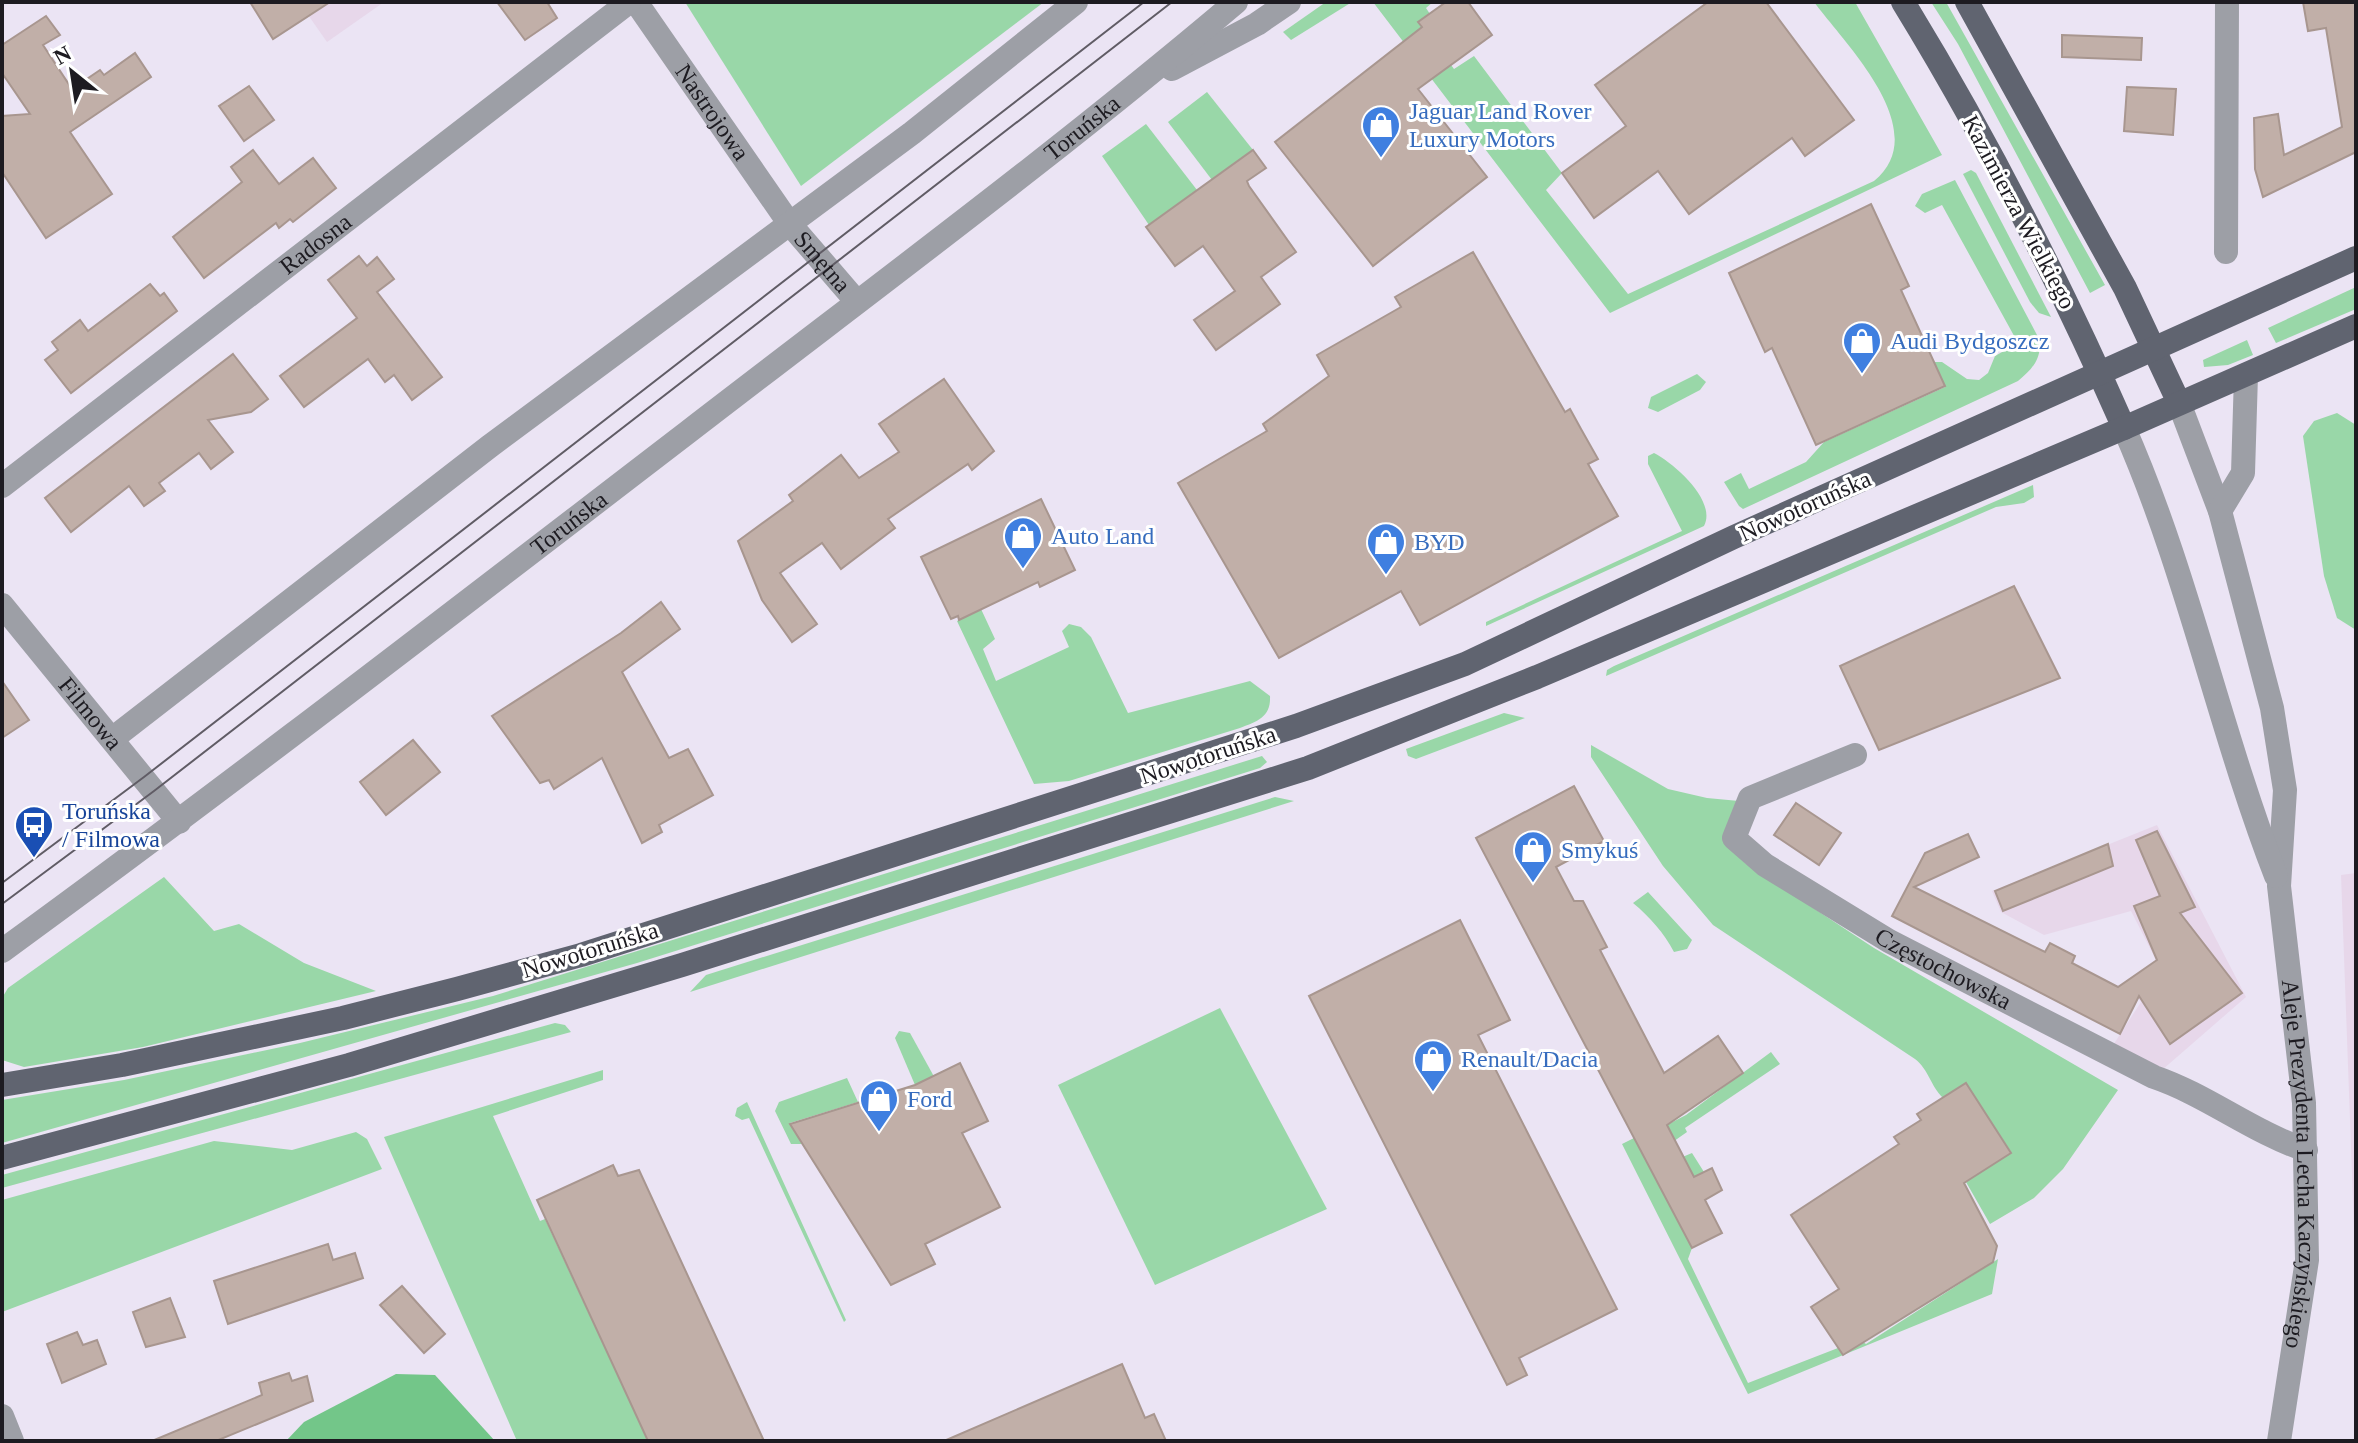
<svg xmlns="http://www.w3.org/2000/svg" width="2358" height="1443" viewBox="0 0 2358 1443" font-family="Georgia,serif">
  <rect width="100%" height="100%" fill="#ebe4f4"/>
  <g fill="#e7d7ea">
    <path d="M299 2H384L327 42Z"/>
    <path d="M2157 825 2246 997 2154 1077 2108 1053 2141 1002 2126 981 2156 960 2131 911 2044 935 2001 912 1992 891Z"/>
    <path d="M2356 873V1256H2355L2341 875Z"/>
  </g>
  <g fill="#99d7a8">
    <path d="M685 2H1044L801 186Z"/>
    <path d="M1326 2H1352L1291 40 1283 32Z"/>
    <path d="M1373 2H1433L1426 8 1430 14 1419 22 1454 69 1474 56 1562 173 1546 190 1628 294 1874 181C1935 131 1845 44 1814 2H1855L1942 155 1610 313Z"/>
    <path d="M1931 2H1946L2105 285 2090 293 1958 44Z"/>
    <path d="M1207 92 1253 150 1212 180 1168 122Z"/>
    <path d="M1146 124 1197 190 1149 225 1102 156Z"/>
    <path d="M1971 170 1976 173 2051 317 2039 313 2030 302 1963 174Z"/>
    <path d="M1955 180 2037 335C2045 355 2033 369 2018 381L1743 509 1739 506 1724 482 1741 473 1749 489 1806 462 1824 442 1945 387 1934 362H1942L1967 379 1979 380 1988 373 1995 356 2018 343 1942 205 1925 213 1915 206 1922 194Z"/>
    <path d="M2356 287V309L2276 343 2268 328Z"/>
    <path d="M2247 340 2253 355 2228 365 2204 367 2203 360Z"/>
    <path d="M1697 374 1706 382 1700 390 1658 412 1648 408 1651 397Z"/>
    <path d="M2337 413 2356 425V630L2337 618 2324 576 2303 436 2314 421Z"/>
    <path d="M1654 453C1675 464 1717 501 1704 526L1486 626V622L1682 531 1648 464V456Z"/>
    <path d="M2033 485 2034 497 2024 503 1996 507 1606 676 1607 670 1614 666Z"/>
    <path d="M981 609 995 639 983 649 996 681 1069 647 1062 631 1069 624 1081 627 1091 637 1128 713 1250 681 1270 696C1271 717 1258 721 1240 728L1069 781 1034 784 957 621Z"/>
    <path d="M1504 713 1525 718 1416 759 1408 756 1406 749Z"/>
    <path d="M1591 745 1668 789 1707 798 1739 801 1725 842 1745 863 1874 948 2118 1090 2063 1169 2034 1198 1990 1224 1966 1182 2011 1152 1966 1083 1943 1098C1930 1085 1929 1070 1915 1059L1713 925 1663 866 1591 757Z"/>
    <path d="M1262 756 1267 762 1260 768 637 963 2 1143V1100L124 1080 300 1043 493 996Z"/>
    <path d="M1275 797 1294 801 690 992 706 975Z"/>
    <path d="M164 877 214 931 239 924 304 963 376 991 143 1047 24 1067 2 1060V998L8 988Z"/>
    <path d="M1648 892 1692 940 1687 949 1674 952C1664 933 1650 917 1633 903Z"/>
    <path d="M1220 1008 1327 1209 1155 1285 1058 1085Z"/>
    <path d="M555 1023 565 1025 571 1032 2 1188V1175Z"/>
    <path d="M899 1031 910 1033 937 1082 915 1085 895 1038Z"/>
    <path d="M1771 1052 1780 1064 1685 1128 1687 1132 1667 1146 1661 1166 1692 1153 1704 1172 1694 1177 1686 1162 1692 1248 1688 1259 1748 1383 1838 1348 1843 1355 1863 1342 1866 1344 1998 1259 1992 1294 1748 1394 1622 1144 1634 1138 1636 1141 1686 1115Z"/>
    <path d="M603 1070V1080L493 1116 540 1221 545 1219 648 1441H517L384 1137Z"/>
    <path d="M847 1078 858 1102 790 1123 802 1144H791L775 1111 779 1102Z"/>
    <path d="M747 1102 846 1320 844 1322 749 1118 742 1120 735 1116 737 1108Z"/>
    <path d="M356 1132 367 1139 382 1169 2 1312V1200L214 1141 292 1150Z"/>
  </g>
  <path fill="#73c689" d="M396 1374 435 1375 495 1441H286L304 1422Z"/>
  <g fill="#c1afa8" stroke="#a8968f" stroke-width="2">
    <path d="M250 2H330L273 39Z"/>
    <path d="M497 2H547L557 18 525 40Z"/>
    <path d="M1446 2H1468L1492 35 1418 89 1487 177 1373 266 1275 142 1422 27 1418 22Z"/>
    <path d="M1708 2H1766L1854 120 1805 156 1792 138 1689 214 1658 171 1594 218 1562 173 1626 126 1595 85Z"/>
    <path d="M2303 2H2356V152L2263 197 2255 169 2254 118 2278 114 2284 155 2342 127 2326 28 2308 31Z"/>
    <path d="M46 16 60 35 43 45 72 89 100 70 104 75 135 53 151 77 70 132 112 194 46 238 2 172V116L30 114 2 73V45Z"/>
    <path d="M2062 35 2142 38 2141 60 2062 57Z"/>
    <path d="M249 86 274 120 244 141 219 106Z"/>
    <path d="M2127 87 2176 89 2173 135 2124 131Z"/>
    <path d="M253 150 279 184 313 158 336 188 293 222 290 219 279 228 276 223 204 278 173 237 242 182 231 167Z"/>
    <path d="M1253 150 1266 168 1247 181 1249 186 1296 252 1261 277 1280 304 1216 350 1194 320 1235 291 1203 246 1175 266 1146 227Z"/>
    <path d="M1871 204 1909 286 1901 290 1945 386 1816 445 1772 348 1765 352 1729 273Z"/>
    <path d="M1473 252 1565 412 1570 409 1581 429 1598 459 1588 464 1618 516 1420 625 1401 591 1279 658 1178 483 1267 431 1263 424 1329 376 1317 355 1401 307 1395 297Z"/>
    <path d="M359 256 367 266 377 257 394 279 377 292 442 377 412 400 394 375 385 382 368 359 304 407 280 376 357 318 328 280Z"/>
    <path d="M150 284 160 296 164 293 177 311 71 393 45 360 58 350 52 342 80 320 88 331Z"/>
    <path d="M233 354 268 399 251 412 208 420 233 452 211 469 199 453 159 483 165 491 144 506 129 486 71 532 45 498Z"/>
    <path d="M944 379 994 451 972 470 968 464 888 519 895 528 841 569 822 543 780 573 817 624 792 642 762 600 738 541 793 501 789 495 841 455 859 478 899 452 879 424Z"/>
    <path d="M1041 499 1075 570 1040 587 1038 582 959 620 958 616 951 619 921 557Z"/>
    <path d="M2014 586 2060 678 1879 750 1840 666Z"/>
    <path d="M661 602 680 629 622 672 669 758 688 749 713 795 659 825 662 832 642 843 602 758 554 789 549 780 540 783 492 716 621 633Z"/>
    <path d="M2 681 29 720 2 738Z"/>
    <path d="M413 740 440 772 386 815 360 782Z"/>
    <path d="M1574 786 1604 841 1556 867 1574 901H1583L1607 947 1600 950 1664 1073 1718 1036 1743 1073 1667 1125 1694 1177 1712 1168 1722 1190 1705 1200 1722 1233 1692 1248 1476 838Z"/>
    <path d="M1796 803 1841 833 1819 865 1774 835Z"/>
    <path d="M2157 831 2195 907 2180 913 2242 993 2170 1044 2139 996 2120 1034 1892 916 1925 853 1968 834 1979 857 1914 887 2045 952 2050 943 2075 956 2072 963 2118 987 2157 960 2134 906 2160 896 2136 840Z"/>
    <path d="M2108 844 2113 866 2003 911 1995 891Z"/>
    <path d="M1460 920 1510 1020 1478 1035 1617 1309 1519 1358 1527 1375 1507 1385 1309 996Z"/>
    <path d="M960 1063 988 1121 962 1133 1000 1207 925 1244 935 1264 891 1285 790 1124 915 1085Z"/>
    <path d="M1966 1083 2011 1153 1964 1183 1997 1246 1993 1262 1843 1355 1811 1307 1839 1289 1791 1215 1899 1144 1894 1137 1921 1120 1917 1114Z"/>
    <path d="M613 1165 618 1176 639 1170 764 1441H648L537 1200Z"/>
    <path d="M328 1244 333 1260 355 1253 363 1278 228 1324 214 1281Z"/>
    <path d="M402 1286 445 1334 424 1353 380 1305Z"/>
    <path d="M170 1298 185 1337 146 1347 133 1312Z"/>
    <path d="M77 1332 83 1345 97 1340 106 1364 62 1383 47 1344Z"/>
    <path d="M1122 1364 1145 1418 1154 1414 1166 1441H944Z"/>
    <path d="M289 1373 292 1381 307 1376 313 1401 216 1441H152L262 1395 259 1383Z"/>
  </g>
  <g fill="none" stroke-linecap="round" stroke-linejoin="round">
    <g stroke="#9d9fa6" stroke-width="24">
      <path id="s1" d="M636 2 789 223 857 302"/>
      <path d="M1172 69 1257 24 1289 2"/>
      <path d="M2226 252 2227 2"/>
      <path id="s2" d="M2179 403 2220 511 2272 708 2285 790 2279 886 2304 1103 2307 1260 2279 1441"/>
      <path d="M2124 428C2188 573 2219 729 2276 876"/>
      <path id="s3" d="M2 486 629 2"/>
      <path d="M2220 511 2243 473 2246 375"/>
      <path id="s4" d="M2 605 179 822"/>
      <path d="M112 739 490 446 912 133 1076 2"/>
      <path id="s5" d="M1855 755 1750 798 1734 838 1765 865 1889 941 2154 1077C2207 1095 2252 1132 2306 1150"/>
      <path id="s6" d="M2 951C234 782 461 606 688 432 872 290 1059 152 1236 2"/>
      <path d="M2 1416 12 1441"/>
    </g>
    <g stroke="#606470" stroke-width="24">
      <path d="M1903 2C1987 139 2059 281 2124 428"/>
      <path d="M1967 2 2125 288 2179 403"/>
      <path d="M2 1085 122 1065 343 1018 457 989 581 955 1296 726 1465 664 1734 537 2356 258"/>
      <path d="M2 1158 349 1065 682 965 1308 768 1537 677 2124 428 2356 326"/>
    </g>
    <g stroke="#605c65" stroke-width="2">
      <path d="M2 883 144 777 1144 2"/>
      <path d="M2 904 154 791 1172 2"/>
    </g>
  </g>
  <defs>
    <symbol id="shop-pin" viewBox="-11 -11 22 30"><path d="M0 17L-7.5 6A9.5 9.5 0 1 1 7.5 6Z" fill="#3f7fe0" stroke="#fff"/><path d="M-5-2.5h2.3a2.7 3.5 0 0 1 5.4 0H5L5.5 6h-11ZM-1.5-2.5h3a1.5 2.3 0 0 0-3 0Z" fill="#fff"/></symbol>
    <symbol id="bus-pin" viewBox="-11 -11 22 30"><path d="M0 17L-7.5 6A9.5 9.5 0 1 1 7.5 6Z" fill="#1a4fb4" stroke="#fff"/><path d="M-5-6H5V4H4V6H2V4H-2V6H-4V4H-5ZM-3.5-4V0h7V-4ZM-3.5 1.2v1.5H-2V1.2ZM2 1.2v1.5H3.5V1.2Z" fill="#fff"/></symbol>
  </defs>
  <g fill-rule="evenodd">
    <use href="#shop-pin" x="1359" y="103" width="44" height="60"/>
    <use href="#shop-pin" x="1840" y="319" width="44" height="60"/>
    <use href="#shop-pin" x="1001" y="514" width="44" height="60"/>
    <use href="#shop-pin" x="1364" y="520" width="44" height="60"/>
    <use href="#bus-pin" x="12" y="803" width="44" height="60"/>
    <use href="#shop-pin" x="1511" y="828" width="44" height="60"/>
    <use href="#shop-pin" x="1411" y="1037" width="44" height="60"/>
    <use href="#shop-pin" x="857" y="1077" width="44" height="60"/>
  </g>
  <g text-anchor="middle" stroke-width="6" stroke-linejoin="round" paint-order="stroke">
    <g font-size="24" fill="#366cbe" stroke="#fff" text-anchor="start">
      <text x="1409" y="119">Jaguar Land Rover<tspan x="1409" dy="28">Luxury Motors</tspan></text>
      <text x="1890" y="349">Audi Bydgoszcz</text>
      <text x="1051" y="544">Auto Land</text>
      <text x="1414" y="550">BYD</text>
      <text x="1561" y="858">Smykuś</text>
      <text x="1461" y="1067">Renault/Dacia</text>
      <text x="907" y="1107">Ford</text>
    </g>
    <g font-size="24" fill="#1d1b21" stroke="#fff">
      <text dy="8" stroke="none"><textPath href="#s1" startOffset="134">Nastrojowa</textPath></text>
      <text dy="8" stroke="none"><textPath href="#s6" startOffset="1358">Toruńska</textPath></text>
      <text transform="translate(2019 212) rotate(62)" y="8">Kazimierza Wielkiego</text>
      <text dy="8" stroke="none"><textPath href="#s3" startOffset="396">Radosna</textPath></text>
      <text dy="8" stroke="none"><textPath href="#s1" startOffset="320">Smętna</textPath></text>
      <text transform="translate(1805 506) rotate(-24)" y="8">Nowotoruńska</text>
      <text dy="8" stroke="none"><textPath href="#s6" startOffset="710">Toruńska</textPath></text>
      <text dy="8" stroke="none"><textPath href="#s4" startOffset="140">Filmowa</textPath></text>
      <text transform="translate(1208 755) rotate(-18)" y="8">Nowotoruńska</text>
      <text transform="translate(590 950) rotate(-17)" y="8">Nowotoruńska</text>
      <text dy="8" stroke="none"><textPath href="#s5" startOffset="404">Częstochowska</textPath></text>
      <text dy="8" stroke="none"><textPath href="#s2" startOffset="778">Aleje Prezydenta Lecha Kaczyńskiego</textPath></text>
    </g>
    <g font-size="24" fill="#164399" stroke="#fff" text-anchor="start">
      <text x="62" y="819">Toruńska<tspan x="62" dy="28">/ Filmowa</tspan></text>
    </g>
  </g>
  <rect width="2358" height="1443" fill="none" stroke="#1d1b21" stroke-width="8"/>
  <g transform="translate(72 72) rotate(330)" stroke="#ffffff" stroke-width="6" paint-order="stroke">
  <path d="M0-6L14 30L0 20L-14 30Z" fill="#1d1b21"/>
  <text y="-12" font-size="22" font-weight="bold" text-anchor="middle" fill="#1d1b21">N</text>
  </g>
</svg>
